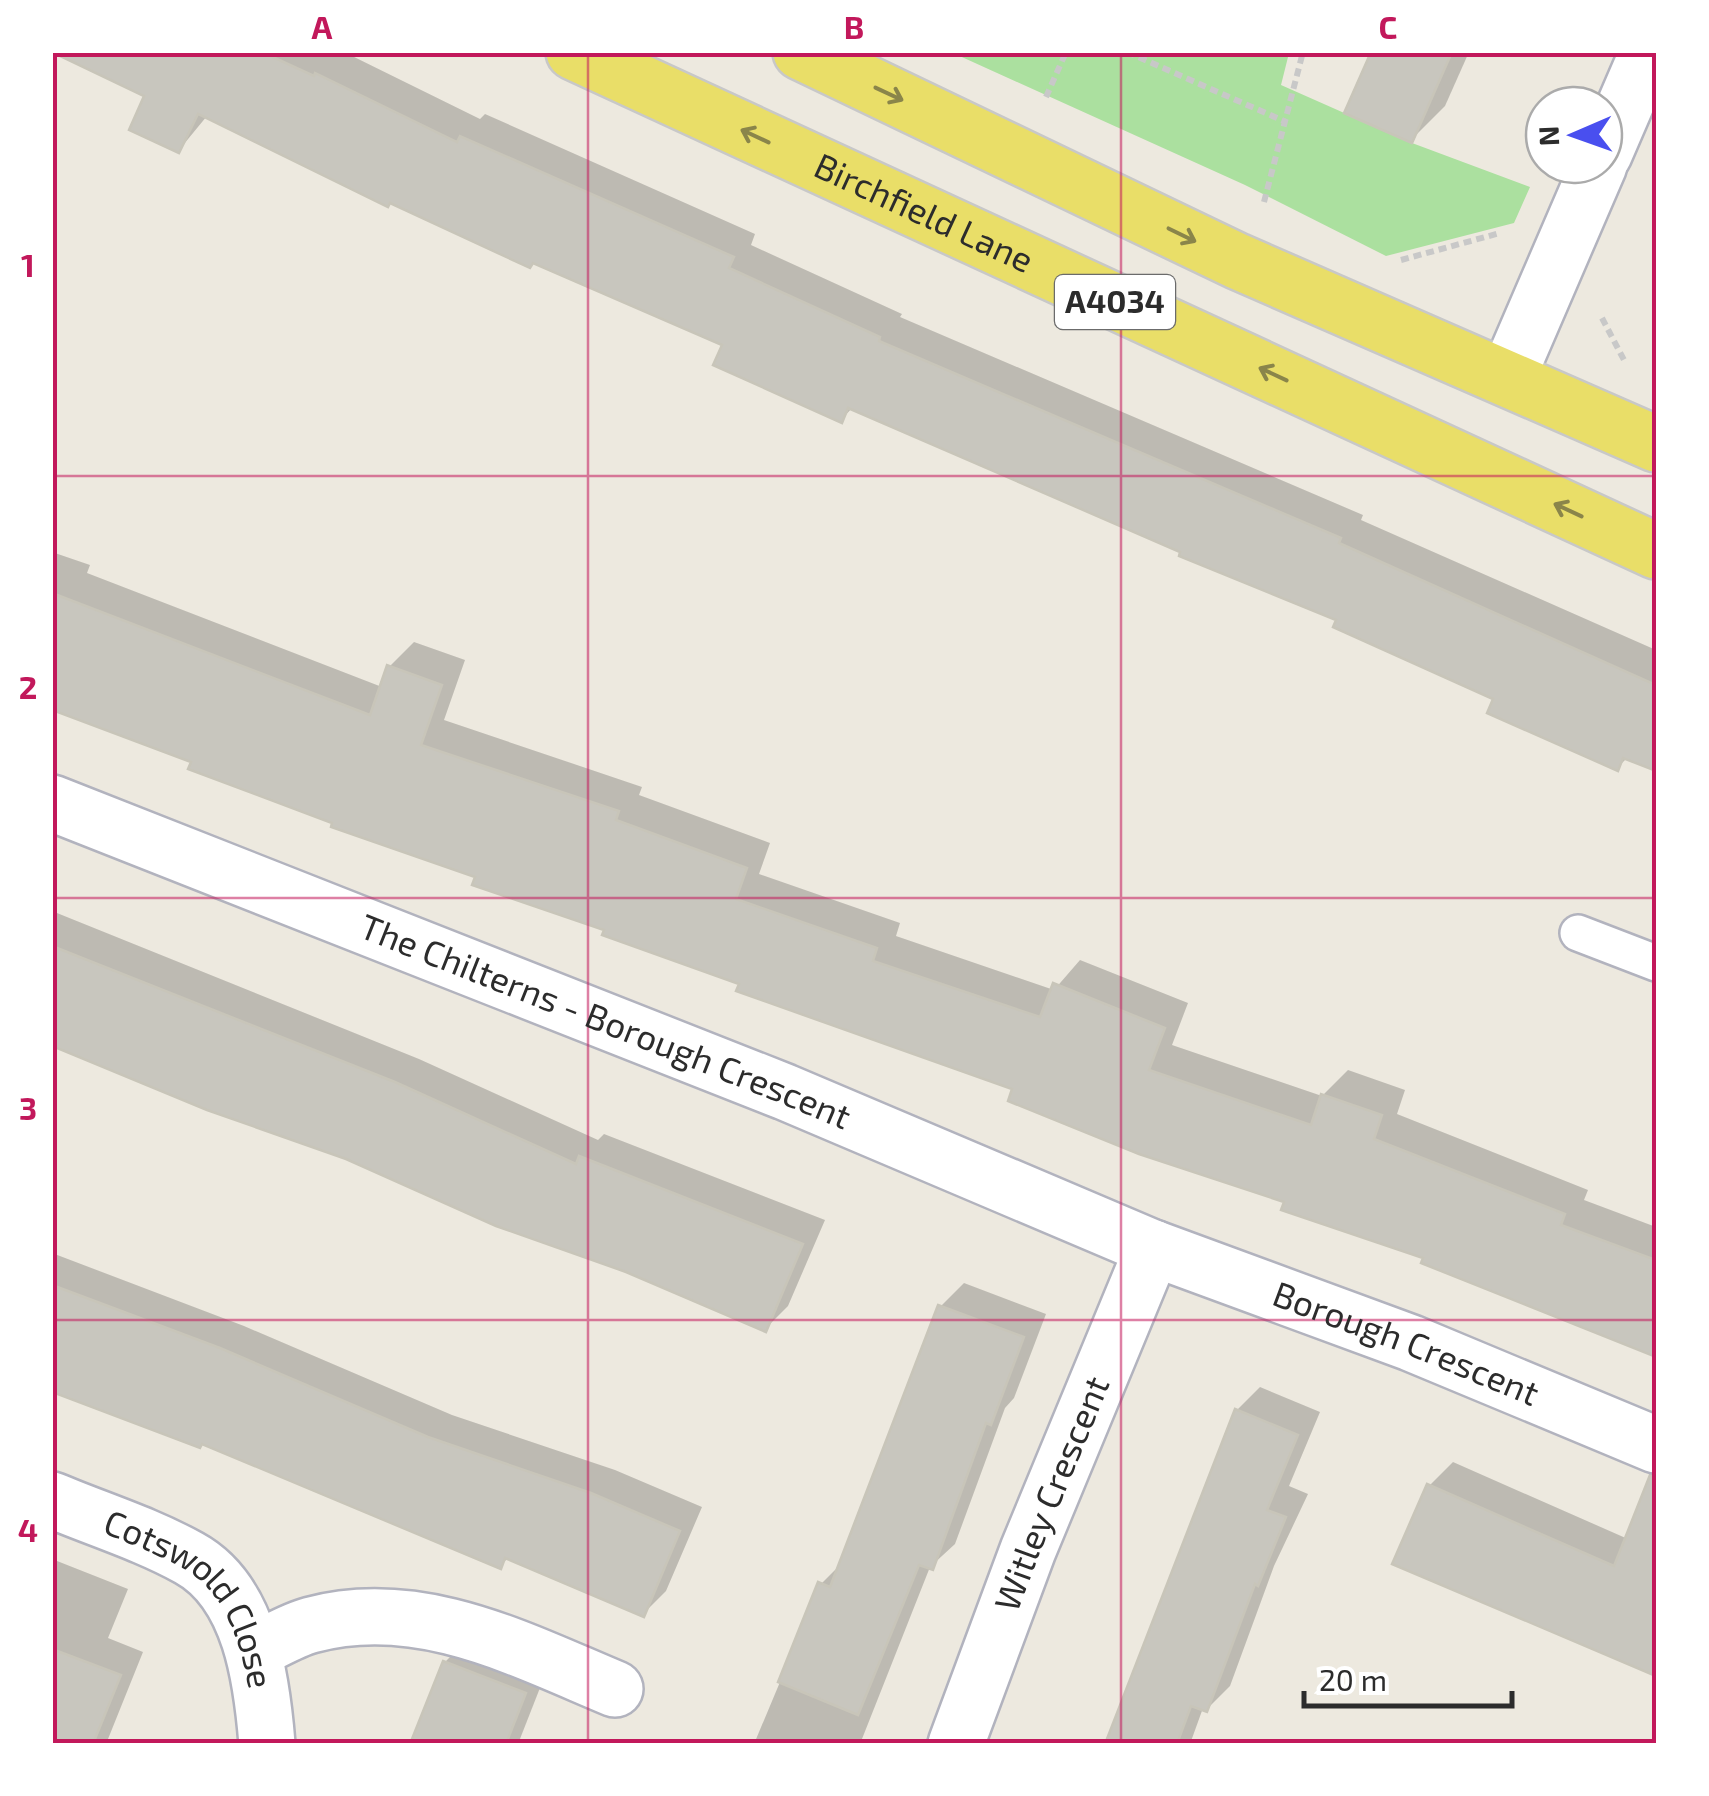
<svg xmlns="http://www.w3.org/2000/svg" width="1709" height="1796" viewBox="0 0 1709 1796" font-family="'Exo 2',sans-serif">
  <rect width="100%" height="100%" fill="#ede9df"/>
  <path fill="#abe09f" d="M953 53H1289L1281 85 1412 143 1530 187 1514 223 1386 256 1245 185Z"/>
  <g fill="#0003">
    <path d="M52 52H344L480 119 485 114 755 234 751 245 902 314 900 317 1363 515 1361 520 1656 650V769L1628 757 1617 768 1496 698 1339 619 853 407 841 420 726 344 207 116 179 150 147 95Z"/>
    <path d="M1373 52H1469L1445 106 1411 140Z"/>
    <path d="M52 552 90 565 87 573 382 687 389 667 414 642 465 660 444 720 642 787 639 795 770 843 759 874 900 923 896 936 1054 990 1080 960 1188 1003 1172 1045 1322 1096 1348 1070 1405 1090 1397 1114 1588 1190 1584 1200 1656 1227V1354L1563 1320 1426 1256 1016 1087 336 822 52 703Z"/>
    <path d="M52 911 419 1059 598 1140 604 1134 825 1220 788 1306 765 1329 347 1156 52 1043Z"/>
    <path d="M52 1253 244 1326 452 1415 615 1470 702 1507 666 1591 643 1614 509 1557 500 1566 203 1442 52 1387Z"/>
    <path d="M964 1283 1046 1314 1014 1398 1005 1408 955 1544 930 1567 860 1744H754L821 1584 843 1562 941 1306Z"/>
    <path d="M1260 1387 1320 1412 1289 1486 1308 1494 1274 1566 1230 1686 1207 1709 1203 1708 1190 1744H1108L1237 1410Z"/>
    <path d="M1453 1462 1637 1543 1642 1538 1656 1544V1672L1395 1563 1430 1485Z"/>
    <path d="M52 1559 128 1589 108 1638 143 1652 106 1744H52Z"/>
    <path d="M468 1639 547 1670 518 1744H413L445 1662Z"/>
  </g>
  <g fill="#c8c6be" stroke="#c8c5b9" stroke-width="2.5">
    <path d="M52 52H262L314 76 315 73 457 142 460 136 734 257 729 268 880 337 879 341 1341 538 1339 543 1656 685V771L1623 758 1618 771 1487 713 1493 699 1333 627 1336 620 1179 556 1180 552 848 408 842 423 713 365 722 345 533 263 530 268 390 203 388 207 198 114 179 153 129 130 144 96Z"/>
    <path d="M1371 52H1452L1412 143 1344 113Z"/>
    <path d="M52 593 370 715 387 665 442 685 421 745 619 811 616 820 747 868 736 899 877 948 873 961 1040 1017 1053 983 1165 1028 1149 1070 1311 1125 1321 1094 1382 1115 1374 1139 1565 1214 1561 1225 1656 1260V1357L1421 1263 1423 1258 1281 1210 1284 1202 1139 1154 1008 1101 1012 1089 736 991 739 984 602 935 604 930 472 885 475 877 331 827 332 823 188 769 191 762 52 710Z"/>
    <path d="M52 946 395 1082 576 1164 579 1156 803 1244 766 1332 626 1272 496 1226 346 1159 207 1110 52 1046Z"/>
    <path d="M52 1285 220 1348 428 1437 591 1493 680 1531 644 1617 505 1558 501 1569 202 1444 200 1448 52 1392Z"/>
    <path d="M938 1305 1024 1337 991 1425 986 1423 933 1570 919 1565 858 1715 778 1682 818 1582 830 1587Z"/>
    <path d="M1235 1409 1298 1435 1267 1510 1286 1517 1258 1586 1255 1584 1207 1712 1191 1706 1177 1744H1105Z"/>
    <path d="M1650 1475 1656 1476V1676L1392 1564 1427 1484 1614 1566Z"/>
    <path d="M52 1649 121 1675 93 1744H52Z"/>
    <path d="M443 1661 526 1693 506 1744H410Z"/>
  </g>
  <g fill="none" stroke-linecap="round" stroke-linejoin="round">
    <defs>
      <path id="service" d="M1578 933 1656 963"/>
      <g id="minor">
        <path d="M1604 154 1648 52"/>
        <path d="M1508 376 1599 165"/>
        <path id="s1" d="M52 803 785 1092 1153 1248 1411 1343 1656 1445"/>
        <path id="s2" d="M52 1500C97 1519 146 1534 189 1558 251 1592 262 1681 267 1744"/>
        <path d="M255 1650C273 1642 292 1630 311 1625 419 1596 519 1649 615 1689"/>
        <path id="s3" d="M956 1744 1028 1550 1153 1248"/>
      </g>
      <g id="primary">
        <path id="s4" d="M574 52 1656 551"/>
        <path d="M801 52 1237 261 1656 444"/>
      </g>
    </defs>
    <use href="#service" stroke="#b2b3be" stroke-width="40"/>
    <use href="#minor" stroke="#b2b3be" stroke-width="60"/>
    <use href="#primary" stroke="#c8c8c8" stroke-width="60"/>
    <g stroke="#c8c8c8" stroke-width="6" stroke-dasharray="8 5" stroke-linecap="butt">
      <path d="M1127 52 1286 122"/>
      <path d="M1046 97 1066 52"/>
      <path d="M1264 202 1303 52"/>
      <path d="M1401 260 1500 233"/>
      <path d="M1602 318 1624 360"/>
    </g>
    <use href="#service" stroke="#fff" stroke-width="35"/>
    <use href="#minor" stroke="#fff" stroke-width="55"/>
    <use href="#primary" stroke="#e9de68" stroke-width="55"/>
  </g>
  <defs><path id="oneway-shaft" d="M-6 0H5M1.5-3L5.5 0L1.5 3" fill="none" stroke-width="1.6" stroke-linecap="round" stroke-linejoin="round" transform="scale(2.5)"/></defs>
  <g stroke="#8a854a">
    <use href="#oneway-shaft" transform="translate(889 94) rotate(25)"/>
    <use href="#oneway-shaft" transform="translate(755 136) rotate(-155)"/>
    <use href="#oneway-shaft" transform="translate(1182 235) rotate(26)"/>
    <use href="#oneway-shaft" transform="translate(1273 374) rotate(-155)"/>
    <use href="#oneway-shaft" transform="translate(1568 510) rotate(-155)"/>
  </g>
  <path fill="none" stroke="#c2185b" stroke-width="2.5" stroke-opacity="0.55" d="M588 52V1744M1121 52V1744M52 476H1656M52 898H1656M52 1320H1656"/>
  <g text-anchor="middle" stroke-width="10" stroke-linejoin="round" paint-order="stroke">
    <rect fill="#fff" stroke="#6b6b6b" stroke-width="2.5" x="1055" y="275" width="120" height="54" rx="8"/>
    <g font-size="32" font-weight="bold" fill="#2c2c2c">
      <text x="1115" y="313">A4034</text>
    </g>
    <g font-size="35" fill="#2c2c2c" stroke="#fff">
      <text dy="12" stroke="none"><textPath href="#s4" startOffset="385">Birchfield Lane</textPath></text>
      <text dy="12" stroke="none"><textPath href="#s1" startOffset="595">The Chilterns - Borough Crescent</textPath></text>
      <text dy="12" stroke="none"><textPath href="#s1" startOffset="1458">Borough Crescent</textPath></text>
      <text dy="12" stroke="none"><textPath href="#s3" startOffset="268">Witley Crescent</textPath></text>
      <text dy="12" stroke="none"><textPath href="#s2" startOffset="180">Cotswold Close</textPath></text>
    </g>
  </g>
  <rect width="1709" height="1796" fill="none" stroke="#ffffff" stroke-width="110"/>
  <g transform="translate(1574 135) rotate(268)"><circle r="48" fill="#ffffff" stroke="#ababab" stroke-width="2.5"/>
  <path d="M0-8L18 38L0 25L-18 38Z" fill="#494fef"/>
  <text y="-15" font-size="28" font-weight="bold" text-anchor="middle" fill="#2c2c2c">N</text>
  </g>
  <path d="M1304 1691v15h208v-15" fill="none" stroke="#2c2c2c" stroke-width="5"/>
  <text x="1319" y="1691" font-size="30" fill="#2c2c2c" stroke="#ffffff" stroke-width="8" paint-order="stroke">20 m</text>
  <rect x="55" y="55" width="1599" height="1686" fill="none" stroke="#c2185b" stroke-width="4"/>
  <g font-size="32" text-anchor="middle" font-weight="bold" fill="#c2185b">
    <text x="322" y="39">A</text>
    <text x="854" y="39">B</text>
    <text x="1388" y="39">C</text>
    <text x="28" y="277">1</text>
    <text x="28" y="699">2</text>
    <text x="28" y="1120">3</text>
    <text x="28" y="1542">4</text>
  </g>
</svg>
